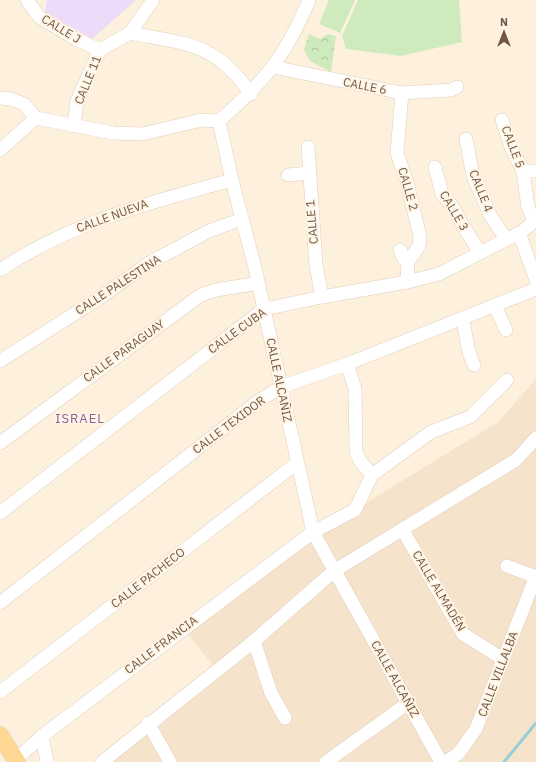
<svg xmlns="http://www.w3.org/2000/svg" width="536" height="762" viewBox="0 0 536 762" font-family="'IBM Plex Sans',sans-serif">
  <defs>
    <pattern id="park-crowns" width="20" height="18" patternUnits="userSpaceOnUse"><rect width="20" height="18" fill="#cfebbd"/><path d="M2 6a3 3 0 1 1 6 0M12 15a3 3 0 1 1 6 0" fill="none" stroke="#adc19b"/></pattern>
  </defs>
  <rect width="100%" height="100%" fill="#fdf1de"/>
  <path fill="#f5e3cc" d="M536 379V762H106L218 672 186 631 314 535 498 422Z"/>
  <path fill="#eedbf9" d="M47 0H136L92 39 45 12Z"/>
  <path fill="url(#park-crowns)" d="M309 34 320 39 328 34 336 36 331 72 310 61 304 50Z"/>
  <g fill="#cfebbd">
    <path d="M329 0H355L340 33 319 24Z"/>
    <path d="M358 0H459L462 42 401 56 346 49 342 36Z"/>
  </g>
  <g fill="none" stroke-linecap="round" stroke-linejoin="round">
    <path stroke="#98ced9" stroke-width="3" d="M504 762 536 723"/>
    <defs>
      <g id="minor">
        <path d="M27 0 39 17 76 39 100 50"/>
        <path d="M130 33C186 44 215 42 251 94"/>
        <path d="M273 67 402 93 451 90 457 87"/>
        <path d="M402 93 397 153 407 182 420 237 419 246 408 262 407 282"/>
        <path d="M0 98 11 99 24 104 36 118 113 133 142 134 202 120 219 121"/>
        <path d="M219 121 232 180 255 268 313 532 441 762"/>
        <path d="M219 121C264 82 286 56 309 0"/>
        <path d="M74 126 77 101 100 50 130 33 153 0"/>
        <path d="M466 139 473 176 490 215 506 239"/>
        <path d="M308 147 316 265 322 297"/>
        <path d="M0 150 36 118"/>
        <path d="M435 167 442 194 453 207 465 229 480 253"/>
        <path d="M523 171H536"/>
        <path d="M288 175 308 173"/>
        <path d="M519 233 536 280"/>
        <path d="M400 250 404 259 408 262"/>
        <path d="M0 270C70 223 151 202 232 180"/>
        <path d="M495 306 506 330"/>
        <path d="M462 319C467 334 466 351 474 365"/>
        <path d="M0 361 101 297 149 263 209 231 242 219"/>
        <path d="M347 364 355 389 356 452 360 461 372 475"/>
        <path d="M0 443 198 297C215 287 238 288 258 283"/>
        <path d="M0 513 264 309 322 297 407 282 439 274 523 231 534 221 528 207 523 171 511 147 502 120"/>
        <path d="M402 529 463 634 503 659"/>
        <path d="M507 566 536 577"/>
        <path d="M0 603 257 402 281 387 347 364 536 289"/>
        <path d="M254 641 271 693 285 718"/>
        <path d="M0 692 297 463"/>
        <path d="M148 723 170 762"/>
        <path d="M42 736 47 762"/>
        <path d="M13 762 42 736 313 532 355 510 372 475 431 432 470 417 507 380"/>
        <path d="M102 762 254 641 334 571 516 460 536 438"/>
        <path d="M326 762 408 703"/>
        <path d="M445 762 458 754 476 729 536 576"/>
      </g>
      <path id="major" d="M0 735 17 762"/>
    </defs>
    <use href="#minor" stroke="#e1cdba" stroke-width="14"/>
    <use href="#major" stroke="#dbd3cf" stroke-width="18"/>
    <use href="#minor" stroke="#fff" stroke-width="13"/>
    <use href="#major" stroke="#ffd893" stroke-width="17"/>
  </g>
  <g text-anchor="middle" stroke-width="4" stroke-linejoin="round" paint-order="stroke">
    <g font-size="12" fill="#745745" stroke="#fff5e5">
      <text transform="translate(61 29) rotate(31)" y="4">CALLE J</text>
      <text transform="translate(88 80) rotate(-68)" y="4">CALLE 11</text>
      <text transform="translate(365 86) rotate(11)" y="4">CALLE 6</text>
      <text transform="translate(513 147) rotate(69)" y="4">CALLE 5</text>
      <text transform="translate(408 189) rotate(74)" y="4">CALLE 2</text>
      <text transform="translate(481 191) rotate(68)" y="4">CALLE 4</text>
      <text transform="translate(454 211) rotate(59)" y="4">CALLE 3</text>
      <text transform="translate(112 216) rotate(-20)" y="4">CALLE NUEVA</text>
      <text transform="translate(312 222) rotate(-95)" y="4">CALLE 1</text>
      <text transform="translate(118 285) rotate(-33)" y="4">CALLE PALESTINA</text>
      <text transform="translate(237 331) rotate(-36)" y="4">CALLE CUBA</text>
      <text transform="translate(124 351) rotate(-36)" y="4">CALLE PARAGUAY</text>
      <text transform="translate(279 380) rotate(78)" y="4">CALLE ALCAÑIZ</text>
      <text transform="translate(229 425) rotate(-37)" y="4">CALLE TEXIDOR</text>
      <text transform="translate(148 578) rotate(-38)" y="4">CALLE PACHECO</text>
      <text transform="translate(439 591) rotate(59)" y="4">CALLE ALMADÉN</text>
      <text transform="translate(161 645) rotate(-37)" y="4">CALLE FRANCIA</text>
      <text transform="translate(498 674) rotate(-69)" y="4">CALLE VILLALBA</text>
      <text transform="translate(395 679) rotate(61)" y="4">CALLE ALCAÑIZ</text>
    </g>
    <g font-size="13" letter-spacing="1" fill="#866098" stroke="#fff5e5">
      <text x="80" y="423">ISRAEL</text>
    </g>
  </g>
  <g transform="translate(504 32)" stroke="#fff5e5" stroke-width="3" paint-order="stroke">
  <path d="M0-3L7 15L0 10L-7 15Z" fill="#745745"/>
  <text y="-6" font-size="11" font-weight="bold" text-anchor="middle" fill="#745745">N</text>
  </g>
</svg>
